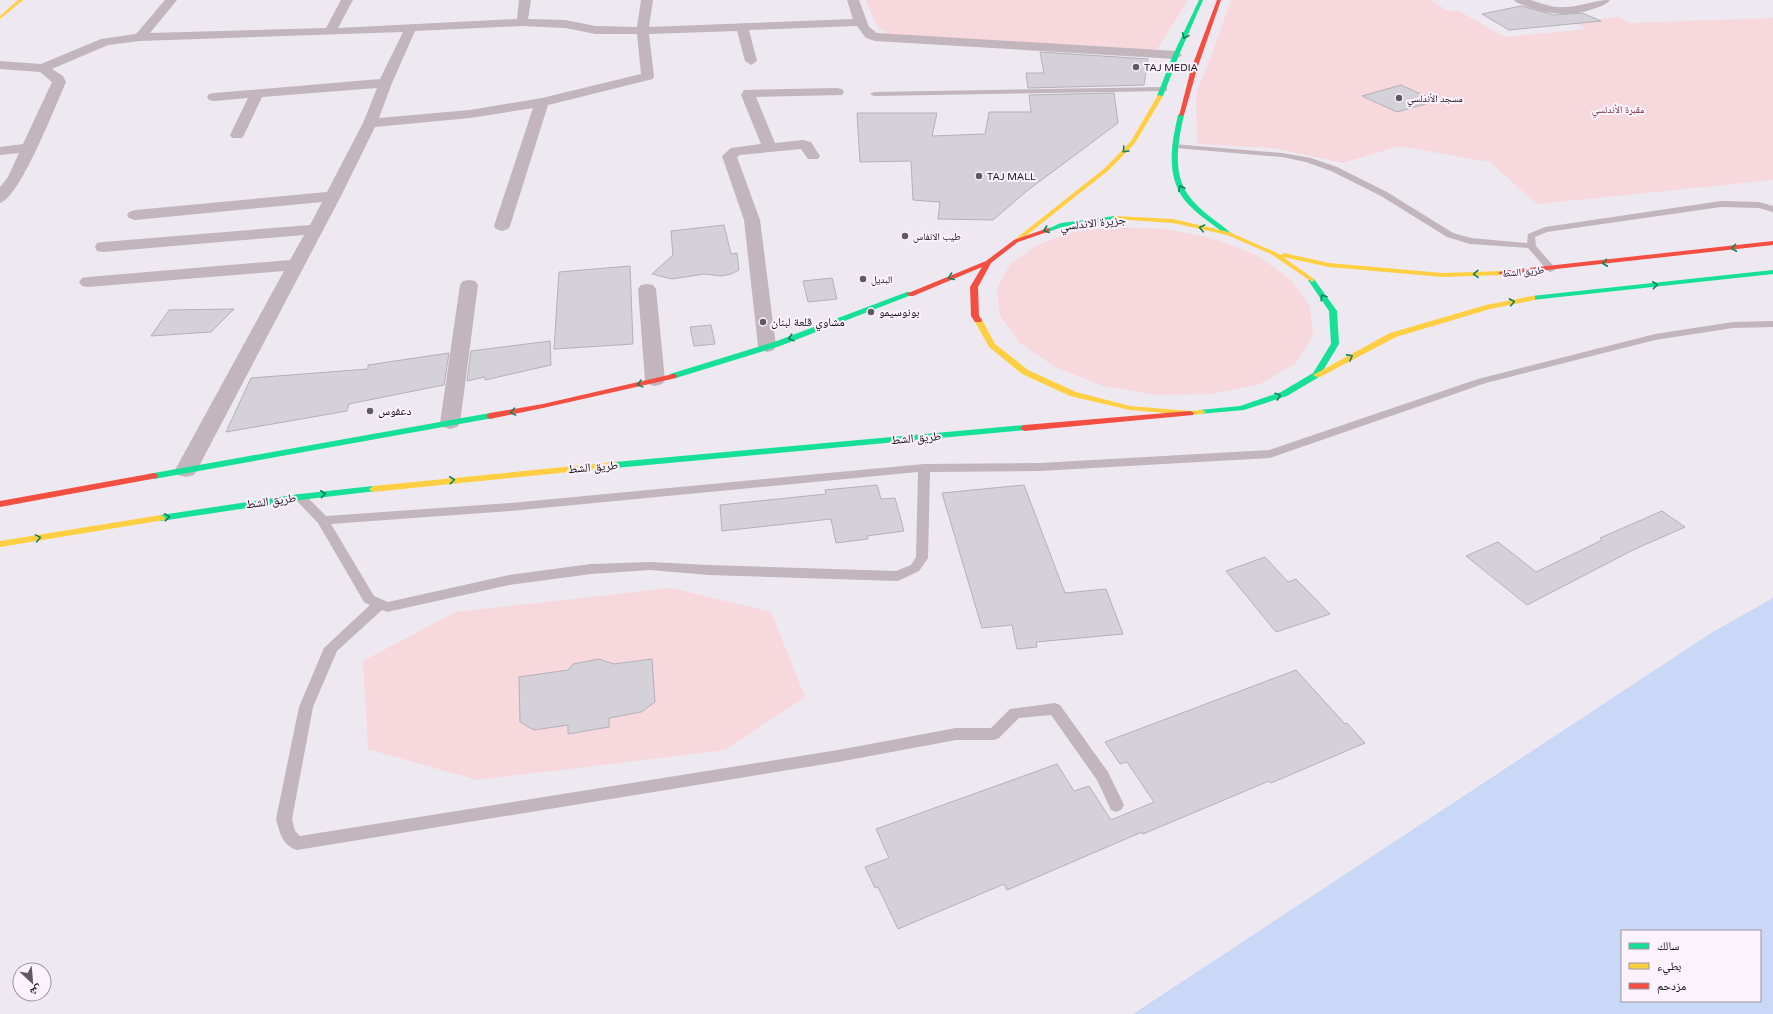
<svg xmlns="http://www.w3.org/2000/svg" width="1773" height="1014" viewBox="0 0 1773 1014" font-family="'Varela Round','Noto Naskh Arabic',sans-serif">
  <rect width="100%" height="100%" fill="#eee8f0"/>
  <g fill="#f6d8dd">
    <path d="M865 0H1188L1156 51 888 34 878 27Z"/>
    <path d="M1231 0H1431L1448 11 1457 10 1505 37 1586 29 1573 22 1619 17 1629 23 1773 18V180L1537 204 1490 162 1399 146 1343 163 1273 148 1197 144 1196 93 1212 54Z"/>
    <path d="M1115 227 1164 229 1212 238 1256 255 1290 279 1310 306 1313 336 1296 363 1260 384 1212 394 1157 395 1103 386 1055 367 1020 343 1000 316 997 289 1009 266 1035 246 1070 233Z"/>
    <path d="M672 588 771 612 805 697 725 750 477 780 368 749 363 661 456 612Z"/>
  </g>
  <path fill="#cad8f8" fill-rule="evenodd" d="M1773 598V1014H1133L1711 633ZM1622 931H1760V1001H1622Z"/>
  <g fill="#d4d1d8" stroke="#b4b1b8">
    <path d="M1521 6 1554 15 1582 13 1601 21 1509 30 1482 14Z"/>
    <path d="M1040 52 1148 59 1144 85 1028 88 1026 73H1044Z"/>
    <path d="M1401 85 1436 101 1397 112 1362 96Z"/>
    <path d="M1114 93 1118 123 1028 190 993 220 938 219 940 202 913 200 911 161 860 162 857 113H937L932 136 985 134 989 112H1031L1029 95Z"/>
    <path d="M724 225 731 254 737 253 739 270 731 274 721 276 704 274 672 279 652 274 673 255 671 231Z"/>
    <path d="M630 266 633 344 554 349 559 272Z"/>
    <path d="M832 278 837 299 808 302 803 281Z"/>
    <path d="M234 309 211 332 151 336 169 310Z"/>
    <path d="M711 325 715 344 694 346 690 327Z"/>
    <path d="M550 341 551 365 485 380V377L467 381 471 351Z"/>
    <path d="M449 353 444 385 349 404 347 411 226 432 251 378 368 369V365Z"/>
    <path d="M877 485 881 499 895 498 904 531 867 536 868 539 836 543 831 519 722 531 720 505 826 494 825 490Z"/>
    <path d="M1024 485 1065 593 1106 589 1123 634 1036 642 1037 647 1017 649 1012 625 982 628 942 493Z"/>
    <path d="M1662 511 1685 527 1633 550 1527 605 1466 556 1498 542 1536 572 1602 540 1600 538Z"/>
    <path d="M1265 557 1288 582 1296 579 1330 614 1276 632 1226 571Z"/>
    <path d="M599 659 614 664 652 659 655 702 641 712 609 718V727L568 734V725L534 730 520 722 519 677 568 670 573 664Z"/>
    <path d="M1296 670 1345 724 1347 723 1365 743 1271 783 1269 781 1143 834 1142 832 1007 890 1004 884 898 929 878 887 875 888 865 867 889 858 876 829 1057 764 1074 791 1089 786 1111 820 1154 802 1127 762 1120 764 1105 742Z"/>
  </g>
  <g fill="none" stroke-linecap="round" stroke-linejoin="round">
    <g fill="#c2b5bc" fill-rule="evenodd">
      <path d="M1164 87H1167V91L874 96 870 94 874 92Z"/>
      <path d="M1173 144 1282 153 1311 158 1337 167 1387 192 1453 233 1471 238 1527 243 1528 234 1545 227 1721 201 1759 202 1773 206V212L1759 208 1721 207 1547 232 1535 237 1536 246 1556 269 1551 272 1548 271 1528 248 1470 244 1447 237 1381 196 1331 171 1306 162 1282 157 1176 148 1172 146Z"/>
      <path d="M1773 321V327L1733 328 1655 340 1486 383 1270 458 1040 471 930 472 928 558 919 571 898 581 709 575 650 570 591 574 509 585 387 612 382 610 337 651 313 707 292 819 295 831 300 836 838 750 956 728H991L1010 709 1055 703 1060 705 1108 772 1124 805 1121 810 1116 812 1111 810 1097 780 1051 715 1019 718 999 738 994 740H956L838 762 297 850C282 845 280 833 276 819L299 707 324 648 370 605 364 602 318 523 296 500 294 497 296 494H304L326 516 511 503 924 464 1040 463 1269 450 1478 379 1655 334 1733 322ZM918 472 916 557 911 565 896 571 709 565 650 562 591 564 509 575 388 602 374 596 331 524 511 511Z"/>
    </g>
    <g fill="#c2b5bc" fill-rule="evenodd">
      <path d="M165 0H177L150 33 326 28 341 0H353L338 28 517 19 519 0H531L528 19 565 20 596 26 637 27 641 0H653L649 27 853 19 847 0H859L869 27 877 33 1176 51 1182 55 1176 59 875 41 866 38 857 26 749 30 757 61 751 65 745 61 737 31 649 34 654 76 653 79 548 105 510 226 508 229 502 231 496 229 494 226 533 108 470 118 375 127 341 196 197 470 194 475 186 477 178 475 175 470 284 271 88 287 82 286 79 282 82 278 88 277 290 260 304 235 103 252 97 251 95 247 97 243 103 242 310 225 322 202 135 220 129 218 127 215 129 212 135 210 327 192 363 123 377 88 262 97 244 135 242 138H232L230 135 248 98 214 101 209 100 207 97 209 94 214 93 380 79 403 32 140 41 108 45 52 69 63 76 66 82C56 104 20 198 0 203V187L8 177 19 153 0 155V147L23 144 52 82 40 72 0 69V61L41 64 101 39 136 34ZM522 26 565 28 596 34H637L641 74 542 98 470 110 379 118 392 83 415 31Z"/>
      <path d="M1514 0C1519 0 1525 0 1530 0 1542 3 1551 8 1564 7 1580 7 1594 0 1610 0 1606 5 1599 7 1593 9 1567 18 1541 14 1516 2Z"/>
      <path d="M837 88 842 89 844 92 842 95 756 97 775 143 803 140 811 142 820 156 818 159H808L801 149 740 155 737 157 760 220 776 346 774 350 767 352 760 350 758 346 744 220 722 156 731 148 761 144 741 95 744 90Z"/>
      <path d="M469 280 475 281 478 285 460 423 457 427 450 429 443 427 440 423 460 285 463 281Z"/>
      <path d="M647 284 653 285 656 289 665 380 662 384 655 386 648 384 645 380 638 289 641 285Z"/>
    </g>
    <g fill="#16e098" fill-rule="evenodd">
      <path d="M1199 0H1203L1179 55 1163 96 1158 97 1157 96 1173 55Z"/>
      <path d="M1181 113 1184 115C1178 141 1172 173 1189 196 1200 211 1217 221 1231 233V235H1227C1214 225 1199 216 1188 204 1165 179 1171 145 1178 115Z"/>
      <path d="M1115 216 1118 218 1117 219 1062 227 1048 232 1045 230 1061 223Z"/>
      <path d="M1773 270V274L1532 300 1528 298 1532 296Z"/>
      <path d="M1312 278 1314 279 1337 311 1339 344 1319 377 1287 396 1244 410 1199 414 1198 412 1199 410 1240 406 1281 392 1313 373 1331 344 1329 311 1308 280Z"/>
      <path d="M907 292H910L914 294 780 346 676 378H670L669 376 670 374 774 342Z"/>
      <path d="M490 413 494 416 493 418 154 479 150 476 154 473Z"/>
      <path d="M1024 425 1027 426 1028 428 1027 430 615 468 611 465 615 462Z"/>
      <path d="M373 486 376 487 377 489 376 491 300 500 161 521 156 518 161 515 300 494Z"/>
    </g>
    <g fill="#ffcf43" fill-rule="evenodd">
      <path d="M18 0H23L0 19V16Z"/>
      <path d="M1158 95 1163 96 1135 143 1109 170 1018 242H1014V240L1105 168 1131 141Z"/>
      <path d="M1115 216 1173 219 1229 232 1275 252 1281 255 1284 253 1329 263 1443 273 1502 271 1506 273 1502 275 1443 277 1329 267 1283 257 1314 279V281L1312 282 1271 254 1227 235 1173 223 1113 219 1112 218Z"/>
      <path d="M1532 296H1535V300L1490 309 1396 337 1320 377H1317L1313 375 1390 333 1486 305Z"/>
      <path d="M975 318H981L995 344 1028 370 1076 392 1130 406 1190 411 1202 410 1206 412 1202 414 1190 415 1130 410 1070 396 1022 374 989 347 974 320Z"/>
      <path d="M615 462 618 463 619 465 618 467 373 492 369 489 373 486Z"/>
      <path d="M161 515 166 518 164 520 0 547V541Z"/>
    </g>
    <g fill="#f24e42" fill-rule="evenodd">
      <path d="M1217 0H1221L1197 69 1184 115 1179 116 1191 69Z"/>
      <path d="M1048 228 1050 229V231L1018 242 991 263 978 287 979 316 982 320 981 322H975L971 316 970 287 982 267 913 296H910L906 294 986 261 1014 240Z"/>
      <path d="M1773 241V245L1502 275 1498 273 1502 271Z"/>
      <path d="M673 374H676L677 376 676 378 543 408 490 419 486 416 490 413 543 404Z"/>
      <path d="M1190 411 1194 413 1193 415 1024 431 1020 428 1024 425Z"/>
      <path d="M154 473 157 474 158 476 157 478 0 507V501Z"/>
    </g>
  </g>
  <defs><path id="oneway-chevron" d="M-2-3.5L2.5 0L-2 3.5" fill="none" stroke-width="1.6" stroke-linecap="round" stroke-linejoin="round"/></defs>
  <g stroke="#14815c">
    <use href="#oneway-chevron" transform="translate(1185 36) rotate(114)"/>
    <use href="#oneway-chevron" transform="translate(1125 150) rotate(134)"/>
    <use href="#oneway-chevron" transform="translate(1181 188) rotate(-117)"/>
    <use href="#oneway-chevron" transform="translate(1202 228) rotate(-167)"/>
    <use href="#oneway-chevron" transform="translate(1046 230) rotate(160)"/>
    <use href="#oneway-chevron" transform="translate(1734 248) rotate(173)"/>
    <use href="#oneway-chevron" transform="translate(1605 263) rotate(173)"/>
    <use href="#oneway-chevron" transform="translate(1476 274) rotate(178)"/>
    <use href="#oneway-chevron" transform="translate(951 277) rotate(158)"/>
    <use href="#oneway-chevron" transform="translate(1655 285) rotate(-6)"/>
    <use href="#oneway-chevron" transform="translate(1323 297) rotate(-124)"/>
    <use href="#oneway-chevron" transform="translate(1512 302) rotate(-11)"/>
    <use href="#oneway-chevron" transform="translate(791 338) rotate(162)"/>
    <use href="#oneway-chevron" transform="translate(1350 357) rotate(-28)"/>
    <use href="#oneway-chevron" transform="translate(640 384) rotate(165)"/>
    <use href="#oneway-chevron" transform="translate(1278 396) rotate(-18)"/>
    <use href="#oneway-chevron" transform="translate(513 412) rotate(170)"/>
    <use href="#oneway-chevron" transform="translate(452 480) rotate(-6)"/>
    <use href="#oneway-chevron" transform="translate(323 494) rotate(-6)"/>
    <use href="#oneway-chevron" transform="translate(167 517) rotate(-8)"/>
    <use href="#oneway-chevron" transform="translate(38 538) rotate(-10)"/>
  </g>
  <g fill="#5e5a60" stroke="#fcf2fe" stroke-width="1.5">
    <circle cx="1136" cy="67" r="4"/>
    <circle cx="1399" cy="98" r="4"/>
    <circle cx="979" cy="176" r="4"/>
    <circle cx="905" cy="236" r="4"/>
    <circle cx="863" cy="279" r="4"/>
    <circle cx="871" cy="312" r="4"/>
    <circle cx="763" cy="322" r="4"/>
    <circle cx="370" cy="411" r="4"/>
  </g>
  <g text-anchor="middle" stroke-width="4" stroke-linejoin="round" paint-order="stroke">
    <g font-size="10" fill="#110d12" stroke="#fcf2fe" text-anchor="start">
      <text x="1144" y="71">TAJ MEDIA</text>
      <text x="1407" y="102">مسجد الأندلسي</text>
      <text x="987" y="180">TAJ MALL</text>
      <text x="913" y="240">طيب الانفاس</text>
      <text x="871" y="283">البديل</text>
    </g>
    <g font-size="10" fill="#733037" stroke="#fcf2fe">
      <text x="1618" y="113">مقبرة الأندلسي</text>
    </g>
    <g font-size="10" fill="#110d12" stroke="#fcf2fe">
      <text transform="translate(1523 271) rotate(-5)" y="4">طريق الشط</text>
    </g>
    <g font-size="12" fill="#110d12" stroke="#fcf2fe">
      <text transform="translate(1093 223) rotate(-6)" y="4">جزيرة الاندلسي</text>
      <text transform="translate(916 438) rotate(-5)" y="4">طريق الشط</text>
      <text transform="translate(593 467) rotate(-5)" y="4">طريق الشط</text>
      <text transform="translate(271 501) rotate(-8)" y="4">طريق الشط</text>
    </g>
    <g font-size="12" fill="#110d12" stroke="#fcf2fe" text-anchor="start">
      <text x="879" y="316">بونوسيمو</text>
      <text x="771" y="326">مشاوي قلعة لبنان</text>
      <text x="378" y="415">دعفوس</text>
    </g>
  </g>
  <rect x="1621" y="930" width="140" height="72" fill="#fcf2fe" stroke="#9e96a0"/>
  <rect x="1629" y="943" width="20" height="6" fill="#16e098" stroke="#9e96a0"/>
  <text x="1657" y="950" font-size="12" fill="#110d12">سالك</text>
  <rect x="1629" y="963" width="20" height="6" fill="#ffcf43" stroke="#9e96a0"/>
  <text x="1657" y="970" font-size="12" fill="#110d12">بطيء</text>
  <rect x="1629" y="983" width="20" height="6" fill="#f24e42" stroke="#9e96a0"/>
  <text x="1657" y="990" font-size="12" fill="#110d12">مزدحم</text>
  <g transform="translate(32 982) rotate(154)"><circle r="19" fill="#fcf2fe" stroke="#9e96a0"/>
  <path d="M0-3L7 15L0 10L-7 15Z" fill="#5e5a60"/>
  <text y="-6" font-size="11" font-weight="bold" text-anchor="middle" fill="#110d12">ش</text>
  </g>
</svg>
